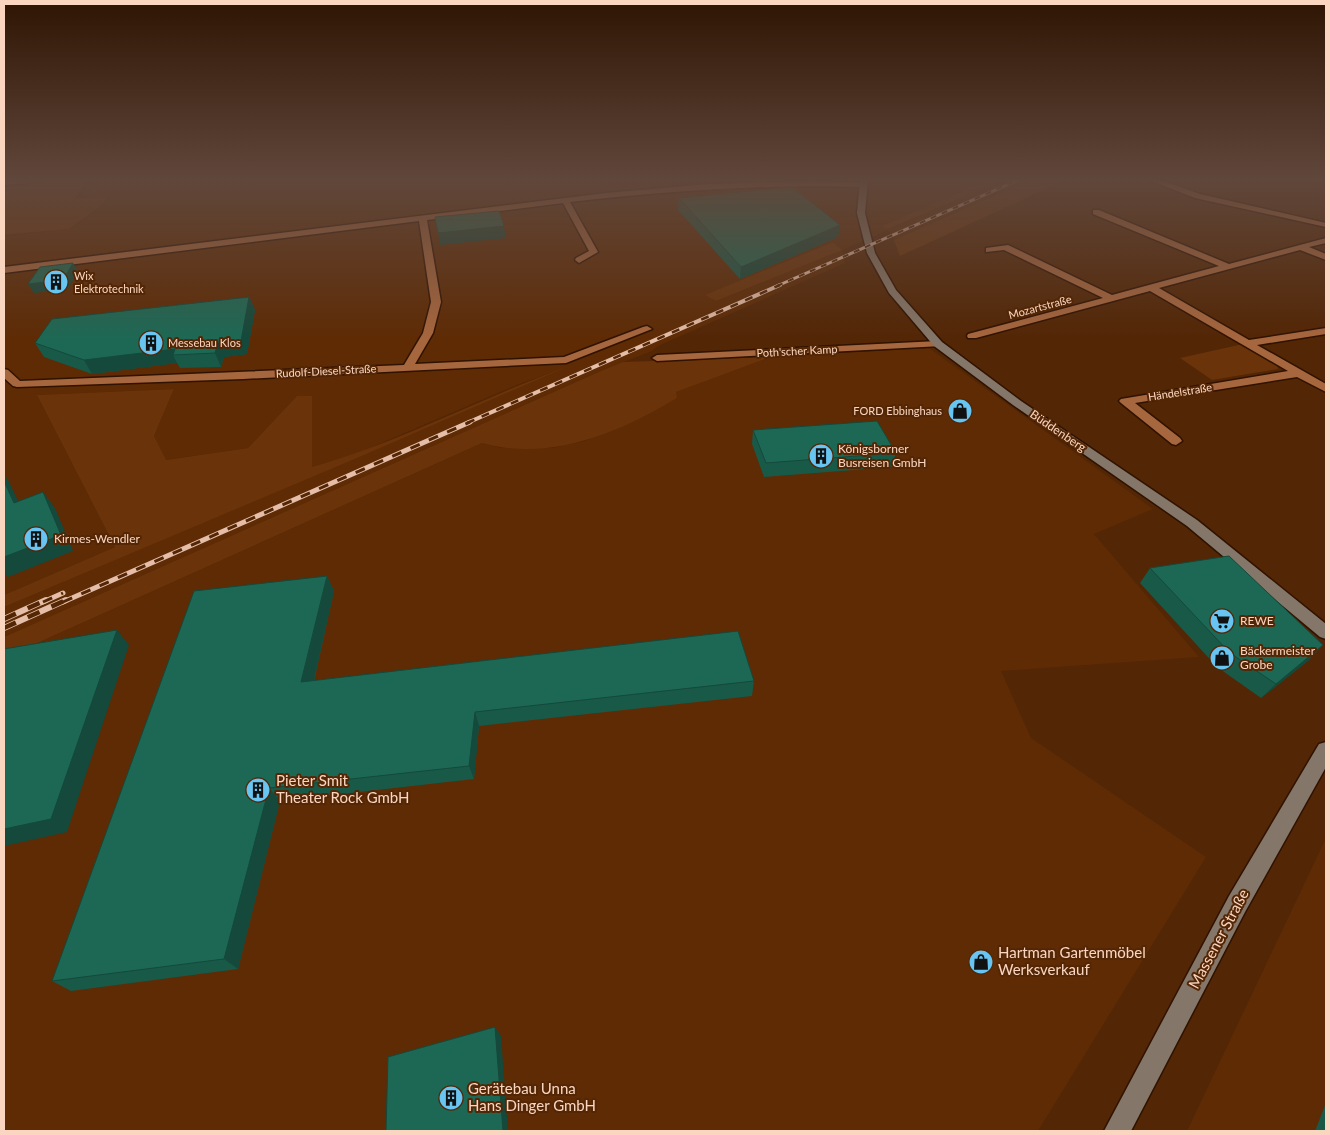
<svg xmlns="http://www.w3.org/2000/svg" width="1330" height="1135" viewBox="0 0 1330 1135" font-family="Lato,sans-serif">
  <rect width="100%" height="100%" fill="#532605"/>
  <g fill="#5e2b05" fill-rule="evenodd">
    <path d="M93 180H988L883 226 889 229 1003 180H1028L894 240 888 230 842 250 845 263 658 346 652 351 603 370 4 637V607L559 370 519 384 351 456 312 467V396L297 397 248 448 165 460 154 436 174 389 37 395 115 547 4 595V236L70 229 103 206 109 198 79 197ZM833 242 841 250 716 301 706 295Z"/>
    <path d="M929 348 1153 509 1094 534 1199 657 1001 671 1031 738 1206 857 1038 1131H4V658L482 443 501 448H552L585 441 675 392 771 357Z"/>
    <path d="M1326 838V1131H1187Z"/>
  </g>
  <g fill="#6a3309">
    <path d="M63 180H89L75 198 108 197 101 206 69 229 4 235V186Z"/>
    <path d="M988 180H1003L888 229 882 226Z"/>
    <path d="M1065 180 900 256 894 240 1027 181Z"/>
    <path d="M833 242 842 250 716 301 705 295Z"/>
    <path d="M1243 344 1277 364 1278 369 1212 380 1180 358Z"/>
    <path d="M771 357 676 392 677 398C619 433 550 462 482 443L4 658V637L603 370 623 362Z"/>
    <path d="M569 366 364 455 4 607V595L115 547 37 395 174 389 154 436 166 460 248 448 297 396H312V467C401 442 483 397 569 366Z"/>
  </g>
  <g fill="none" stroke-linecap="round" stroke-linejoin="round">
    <defs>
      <g id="street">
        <path d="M39 180 36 182 4 185V181Z"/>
        <path d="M1149 180H1160L1200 194 1326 223V227L1195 198Z"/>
        <path d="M810 181 862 183 866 185 862 187C764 184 667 191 570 202L598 252 579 263 575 260 576 258 589 251 563 203 427 220 441 302 433 333 415 364 564 357 643 327 647 326 652 329 566 363 243 379 17 387 13 386 4 378V369L8 370 20 381 404 365 423 333 431 302 419 221 60 266 4 273V267L606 193 708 184Z"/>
        <path d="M1093 210H1099L1229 264 1326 238V243L1309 247 1326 254V260L1300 250 1159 288 1249 340 1326 328V334L1257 345 1326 384V392L1297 377 1135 403 1180 438 1182 441 1176 445 1172 444 1121 403 1119 401 1121 399 1288 371 1150 291 976 338H968L967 336 968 334 1103 298 1004 250 986 252V248L1008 245 1112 295 1219 266 1093 214Z"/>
        <path d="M938 341 943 344 942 346 657 361 652 358 657 355Z"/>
      </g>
      <g id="secondary">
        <path d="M860 180H868L865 213 875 253 896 290 942 342 1021 401 1197 520 1326 624V639L1320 637 1187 526 1013 405 934 346 889 293 867 253 857 213Z"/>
        <path d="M1326 742V767L1245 912 1131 1131H1104L1229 896 1319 744Z"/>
      </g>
    </defs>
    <use href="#street" stroke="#301200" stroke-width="3"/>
    <use href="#secondary" stroke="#301200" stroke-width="3"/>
    <use href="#street" fill="#a6663e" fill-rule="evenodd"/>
    <use href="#secondary" fill="#847668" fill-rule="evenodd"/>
    <defs>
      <path id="rail-far3" d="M777 286 1018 180"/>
      <path id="rail-far2" d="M467 423 780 285"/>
      <g id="rail-far1">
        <path d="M43 602 63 593"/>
        <path d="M63 602 470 422"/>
      </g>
      <g id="rail">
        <path d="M4 619 46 600"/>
        <path d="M4 628 66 600"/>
      </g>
    </defs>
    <use href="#rail-far3" stroke="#e4bea8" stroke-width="3"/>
    <use href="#rail-far2" stroke="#e4bea8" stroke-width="4"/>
    <use href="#rail-far1" stroke="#e4bea8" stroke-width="5"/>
    <use href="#rail" stroke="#e4bea8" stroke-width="6"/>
    <use href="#rail-far3" stroke="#532605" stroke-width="2" stroke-dasharray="6" stroke-linecap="butt"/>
    <use href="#rail-far2" stroke="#532605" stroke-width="2.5" stroke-dasharray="8" stroke-linecap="butt"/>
    <use href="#rail-far1" stroke="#532605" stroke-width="3" stroke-dasharray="10" stroke-linecap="butt"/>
    <use href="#rail" stroke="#532605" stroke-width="4.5" stroke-dasharray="13" stroke-linecap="butt"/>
  </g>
  <g fill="#195948">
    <path d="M679 198 838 237 740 279 678 210Z"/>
    <path d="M249 297 255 310 247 354 224 357 221 367 180 368 177 363 92 374 44 357 35 343Z"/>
    <path d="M753 430 896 453 892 467 764 477 752 444Z"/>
    <path d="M1150 568 1309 660 1261 698 1217 667 1140 583Z"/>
    <path d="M327 576 334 591 314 681H754L752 696 479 726 474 779 280 801 238 969 71 991 52 981Z"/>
    <path d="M1326 1103V1131H1315Z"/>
  </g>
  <g fill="#14493b">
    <path d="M840 225 838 237 740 279 741 267Z"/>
    <path d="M504 226 506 238 440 245 438 233Z"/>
    <path d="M73 263 78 271 68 289 34 293 28 284Z"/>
    <path d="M249 297 255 310 247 354 224 357 221 367 215 353 218 343Z"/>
    <path d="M175 349 173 355 177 363 92 374 84 360Z"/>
    <path d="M4 475 8 480 27 519 14 503 4 481Z"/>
    <path d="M43 492 55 508 73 551 8 577 4 573V557Z"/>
    <path d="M327 576 334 591 310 697 301 682Z"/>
    <path d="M117 630 129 645 67 832 4 846V829Z"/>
    <path d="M1323 645 1309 660 1261 698 1276 684Z"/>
    <path d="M475 712 479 726 474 779 469 766Z"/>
    <path d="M269 788 280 801 238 969 224 959Z"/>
    <path d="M495 1027 501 1036 508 1131H503Z"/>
  </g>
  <g fill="#1d6854" stroke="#14493b">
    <path d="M792 187 840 225 741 267 679 198Z"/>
    <path d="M499 211 504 226 438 233 435 217Z"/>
    <path d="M73 263 63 280 28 284 40 267Z"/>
    <path d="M249 297 241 341 218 343 215 353 173 355 175 349 84 360 35 343 52 319Z"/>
    <path d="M877 421 896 453 766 463 753 430Z"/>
    <path d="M4 481 14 503 43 492 61 535 4 557Z"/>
    <path d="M1229 556 1323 645 1276 684 1230 653 1150 568Z"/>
    <path d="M327 576 301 682 738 631 754 681 475 712 469 766 269 788 224 959 52 981 194 591Z"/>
    <path d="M117 630 51 819 4 829V649Z"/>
    <path d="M495 1027 503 1131H386L388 1057Z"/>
  </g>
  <linearGradient id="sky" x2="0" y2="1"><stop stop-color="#2e1503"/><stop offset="0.53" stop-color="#60473b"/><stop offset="1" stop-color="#60473b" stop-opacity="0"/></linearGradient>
  <rect width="1330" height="339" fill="url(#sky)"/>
  <defs>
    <symbol id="building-disc" viewBox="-11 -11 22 22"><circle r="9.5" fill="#68c4f0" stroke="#532605"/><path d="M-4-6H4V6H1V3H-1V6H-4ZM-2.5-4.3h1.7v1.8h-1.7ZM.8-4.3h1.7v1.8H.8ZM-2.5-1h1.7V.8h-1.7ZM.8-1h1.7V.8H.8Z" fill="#111"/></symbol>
    <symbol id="shop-disc" viewBox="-11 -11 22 22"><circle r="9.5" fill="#68c4f0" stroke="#532605"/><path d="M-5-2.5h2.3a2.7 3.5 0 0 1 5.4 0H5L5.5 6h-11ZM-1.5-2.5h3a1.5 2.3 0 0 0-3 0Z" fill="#111"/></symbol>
    <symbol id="supermarket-disc" viewBox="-11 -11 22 22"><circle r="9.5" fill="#68c4f0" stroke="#532605"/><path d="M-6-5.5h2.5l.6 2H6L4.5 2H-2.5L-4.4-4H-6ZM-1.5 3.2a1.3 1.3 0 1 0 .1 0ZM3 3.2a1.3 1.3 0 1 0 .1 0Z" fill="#111"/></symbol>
  </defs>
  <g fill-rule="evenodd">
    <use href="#building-disc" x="42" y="268" width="28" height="28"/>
    <use href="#building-disc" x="137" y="329" width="28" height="28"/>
    <use href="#shop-disc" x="946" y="397" width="28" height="28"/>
    <use href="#building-disc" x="807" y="442" width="28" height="28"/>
    <use href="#building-disc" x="22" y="525" width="28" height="28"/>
    <use href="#supermarket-disc" x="1208" y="607" width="28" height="28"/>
    <use href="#shop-disc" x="1208" y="644" width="28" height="28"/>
    <use href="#building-disc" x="244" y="776" width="28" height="28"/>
    <use href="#shop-disc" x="967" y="948" width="28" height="28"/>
    <use href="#building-disc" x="437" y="1084" width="28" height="28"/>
  </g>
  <g text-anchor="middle" stroke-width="4" stroke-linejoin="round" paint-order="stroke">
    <g font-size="11" fill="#fad6c1" stroke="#532605" text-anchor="start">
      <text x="74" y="280">Wix<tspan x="74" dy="13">Elektrotechnik</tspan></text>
      <text x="168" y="347">Messebau Klos</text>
      <text x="942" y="415" text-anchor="end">FORD Ebbinghaus</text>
    </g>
    <g font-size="11" fill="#fad6c1" stroke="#532605">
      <text transform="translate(1040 307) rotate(-15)" y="4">Mozartstraße</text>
      <text transform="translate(797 351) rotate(-3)" y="4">Poth'scher Kamp</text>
      <text transform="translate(326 371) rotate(-3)" y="4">Rudolf-Diesel-Straße</text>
      <text transform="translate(1180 392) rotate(-9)" y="4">Händelstraße</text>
    </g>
    <g font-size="12" fill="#fad6c1" stroke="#532605">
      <text transform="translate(1058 431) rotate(34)" y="4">Büddenberg</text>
    </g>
    <g font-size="12" fill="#fad6c1" stroke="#532605" text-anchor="start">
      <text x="838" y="453">Königsborner<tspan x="838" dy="14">Busreisen GmbH</tspan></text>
      <text x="54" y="543">Kirmes-Wendler</text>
      <text x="1240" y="625">REWE</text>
      <text x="1240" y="655">Bäckermeister<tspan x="1240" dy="14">Grobe</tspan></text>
    </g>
    <g font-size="15" fill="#fad6c1" stroke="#532605" text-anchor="start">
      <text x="276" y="786">Pieter Smit<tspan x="276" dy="17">Theater Rock GmbH</tspan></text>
      <text x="998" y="958">Hartman Gartenmöbel<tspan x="998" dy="17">Werksverkauf</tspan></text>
      <text x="468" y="1094">Gerätebau Unna<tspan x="468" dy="17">Hans Dinger GmbH</tspan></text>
    </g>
    <g font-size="15" fill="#fad6c1" stroke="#532605">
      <text transform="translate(1219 939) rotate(-62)" y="5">Massener Straße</text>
    </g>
  </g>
  <rect width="1330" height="1135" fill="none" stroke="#fad6c1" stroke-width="10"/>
</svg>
